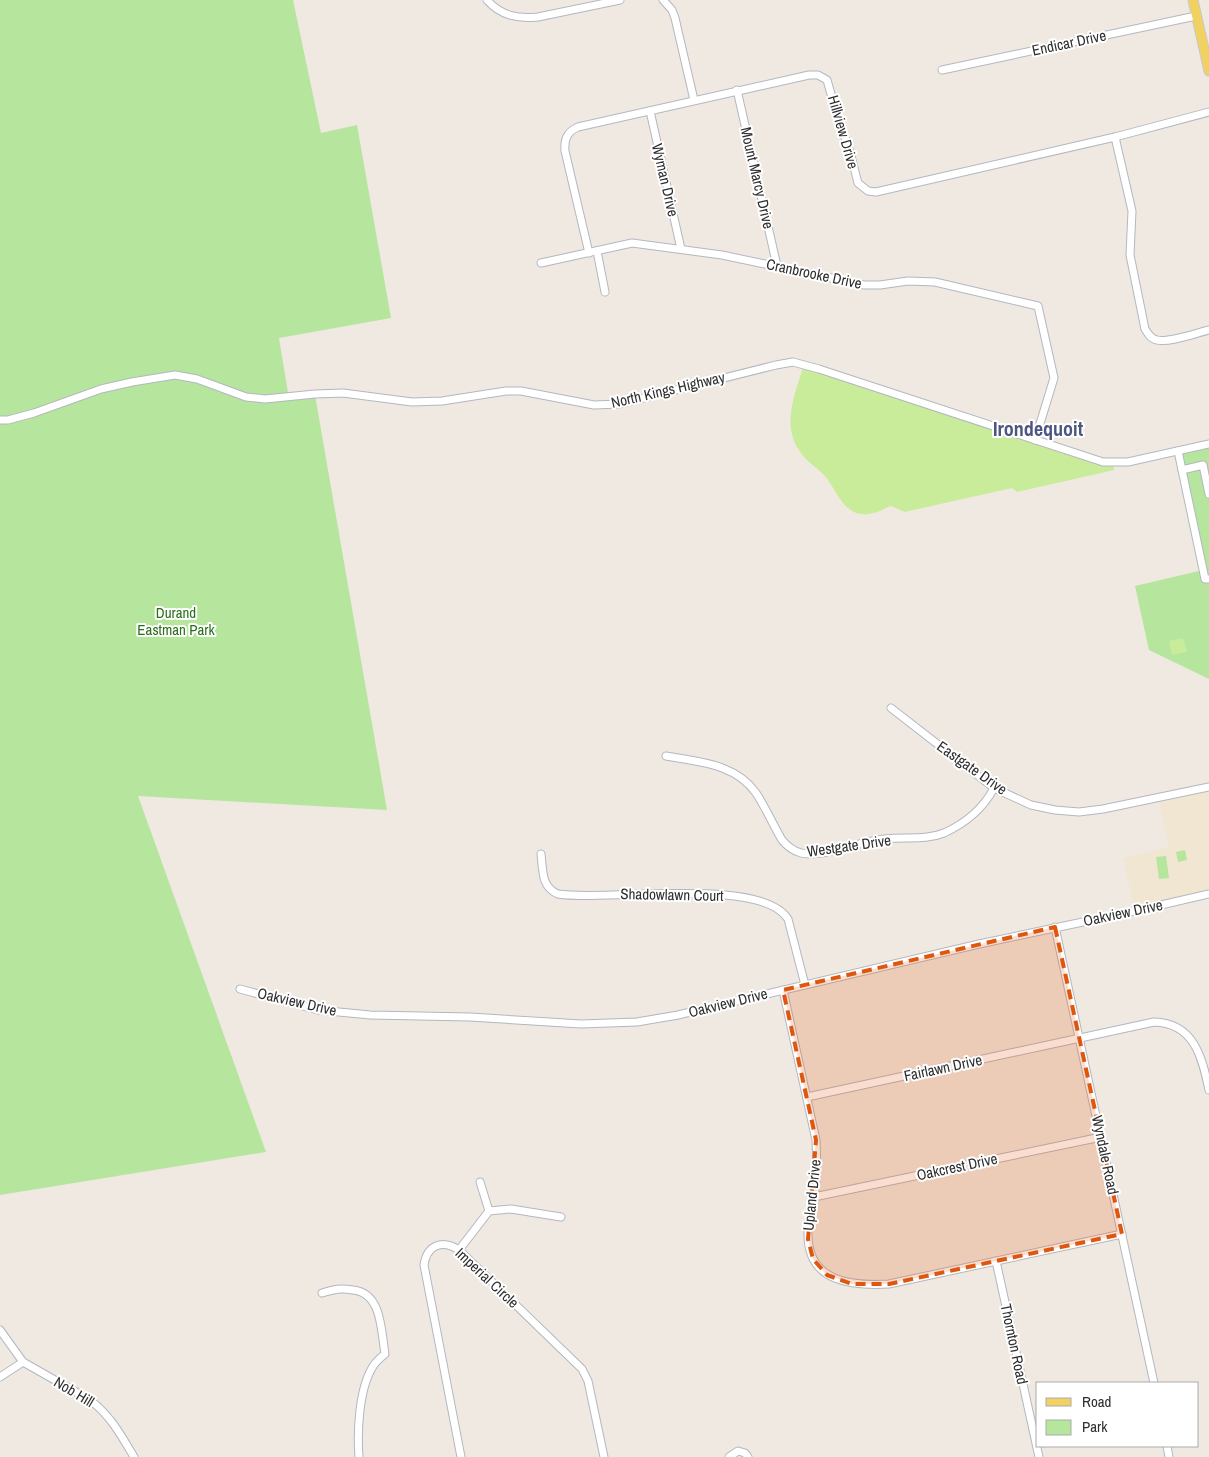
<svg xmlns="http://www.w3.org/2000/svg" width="1209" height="1457" viewBox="0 0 1209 1457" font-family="'Archivo Narrow',sans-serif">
  <rect width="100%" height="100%" fill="#efe9e1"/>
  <path fill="#f0e6d1" d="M1209 787V894L1135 911 1123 858 1169 847 1158 798Z"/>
  <g fill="#b6e59e">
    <path d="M0 0H293L321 133 357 125 391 318 279 338 289 399 315 395 387 810 138 796 266 1152 0 1195Z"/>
    <path d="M1209 445V679L1149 650 1135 586 1203 570 1177 452Z"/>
    <path d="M1185 850 1187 860 1178 862 1176 852Z"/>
    <path d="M1166 856 1169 878 1159 879 1156 857Z"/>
  </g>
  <g fill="#c9ec9a">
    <path d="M804 365 1114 463V470L1017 492 1012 488 909 511 905 512 891 506C885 508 879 512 873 513 846 520 839 495 826 477 818 468 805 461 799 450 781 424 796 391 804 365Z"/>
    <path d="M1183 638 1187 652 1172 655 1169 641Z"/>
  </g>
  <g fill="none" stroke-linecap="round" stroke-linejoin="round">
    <defs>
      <g id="minor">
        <path d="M487 0C501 16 518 19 538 17L620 0"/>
        <path d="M663 0 672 10 675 18 694 100"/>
        <path d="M942 70 1196 16"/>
        <path d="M737 90 777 266"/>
        <path d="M650 111 681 249"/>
        <path d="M1115 137 1132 211 1130 255 1145 329C1148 334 1151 339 1157 340 1169 343 1196 333 1209 330"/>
        <path d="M597 251 605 292"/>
        <path d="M589 253 565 151C564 139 567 132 578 127L809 75H818L827 80 837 115 850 152 858 183 868 191 876 192 1115 137 1209 112"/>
        <path d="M541 263 632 243 722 255 864 285H880L908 281 935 282 1038 306 1054 378 1035 440"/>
        <path d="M0 420H8L34 413 101 389 132 382 175 375 197 379 246 397 265 399 315 394 343 393 412 402 442 401 506 391H521L594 405 620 404 776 365 793 362 819 369 1103 462H1128L1209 444"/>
        <path d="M1178 451 1205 579H1209"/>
        <path d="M1182 470 1203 465 1209 494"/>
        <path d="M891 708 994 788 1031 805 1055 810 1079 812 1103 809 1209 787"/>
        <path d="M666 756C698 762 735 763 756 793 766 808 773 825 782 840 787 846 793 851 801 853 823 858 860 841 884 839 905 836 924 841 944 833 966 823 983 809 994 788"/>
        <path d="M541 854C543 870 541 887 558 894 606 902 761 876 788 919L805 985"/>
        <path d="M1055 927 1154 1383"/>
        <path d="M240 989 318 1010 370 1015 470 1017 581 1024 637 1022 678 1015 979 944 1135 911 1209 894"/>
        <path d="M783 990 816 1140C817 1159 817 1179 814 1198 812 1211 807 1223 808 1236 809 1283 853 1286 889 1284L1122 1234"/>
        <path d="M807 1097 1154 1022C1194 1023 1202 1057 1209 1090"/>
        <path d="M814 1197 1101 1137"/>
        <path d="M489 1211 511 1209 561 1217"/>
        <path d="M459 1250 489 1211 480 1182"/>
        <path d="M996 1261 1039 1457"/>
        <path d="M322 1293C335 1289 340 1288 353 1290 382 1293 381 1330 385 1354 380 1358 375 1362 372 1368 359 1390 357 1432 359 1457"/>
        <path d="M0 1330 23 1362 90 1400C110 1415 121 1435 134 1457"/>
        <path d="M0 1377 23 1362"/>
        <path d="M1167 1446 1169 1457"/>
        <path d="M461 1457 424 1265C427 1245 442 1239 459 1250L582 1369 588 1381 604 1457"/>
        <path d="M729 1457 738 1451 745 1453 748 1457"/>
      </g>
      <path id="major" d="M1193 0 1209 71"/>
    </defs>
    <use href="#minor" stroke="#b4b7c1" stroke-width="9"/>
    <use href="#major" stroke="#c9c9c9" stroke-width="11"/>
    <use href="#minor" stroke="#fff" stroke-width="7"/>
    <use href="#major" stroke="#f2d163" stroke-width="9"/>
  </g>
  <path fill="#df570e" fill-opacity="0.2" stroke="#df570e" stroke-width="4" stroke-dasharray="10 6" stroke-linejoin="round" d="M1055 927 1122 1234 889 1284H852L827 1275 813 1259 808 1239 816 1140 783 990Z"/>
  <g text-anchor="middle" stroke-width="4" stroke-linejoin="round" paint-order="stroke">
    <g font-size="15" fill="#2e2e2e" stroke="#fff">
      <text transform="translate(1069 43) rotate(-12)" y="5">Endicar Drive</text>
      <text transform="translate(843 132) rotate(74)" y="5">Hillview Drive</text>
      <text transform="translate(757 178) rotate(77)" y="5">Mount Marcy Drive</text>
      <text transform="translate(665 180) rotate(77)" y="5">Wyman Drive</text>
      <text transform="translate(814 274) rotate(12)" y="5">Cranbrooke Drive</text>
      <text transform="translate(668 390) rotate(-13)" y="5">North Kings Highway</text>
      <text transform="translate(972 768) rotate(35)" y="5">Eastgate Drive</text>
      <text transform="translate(849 846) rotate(-8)" y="5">Westgate Drive</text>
      <text transform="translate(672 895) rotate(1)" y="5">Shadowlawn Court</text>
      <text transform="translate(1123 913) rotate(-12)" y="5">Oakview Drive</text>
      <text transform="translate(297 1002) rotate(13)" y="5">Oakview Drive</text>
      <text transform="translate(728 1003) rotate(-14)" y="5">Oakview Drive</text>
      <text transform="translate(943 1068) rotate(-12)" y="5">Fairlawn Drive</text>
      <text transform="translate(1105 1155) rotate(78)" y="5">Wyndale Road</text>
      <text transform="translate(957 1167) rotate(-12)" y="5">Oakcrest Drive</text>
      <text transform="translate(812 1195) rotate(-84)" y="5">Upland Drive</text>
      <text transform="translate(487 1278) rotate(43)" y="5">Imperial Circle</text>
      <text transform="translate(1014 1344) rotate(78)" y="5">Thornton Road</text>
      <text transform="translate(74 1392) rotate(31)" y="5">Nob Hill</text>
    </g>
    <g font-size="15" fill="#2c6e1b" stroke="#fff">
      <text x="176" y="618">Durand<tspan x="176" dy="17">Eastman Park</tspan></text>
    </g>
    <g font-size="20" font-weight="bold" fill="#4d5680" stroke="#fff">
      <text x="1038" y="436">Irondequoit</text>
    </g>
  </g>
  <rect x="1036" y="1382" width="162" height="65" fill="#ffffff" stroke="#ababab"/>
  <rect x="1046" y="1398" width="25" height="8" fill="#f2d163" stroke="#ababab"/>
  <text x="1082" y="1407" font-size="15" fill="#2e2e2e">Road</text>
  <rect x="1046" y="1420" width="25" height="15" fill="#b6e59e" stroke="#ababab"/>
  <text x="1082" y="1432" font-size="15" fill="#2e2e2e">Park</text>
</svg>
